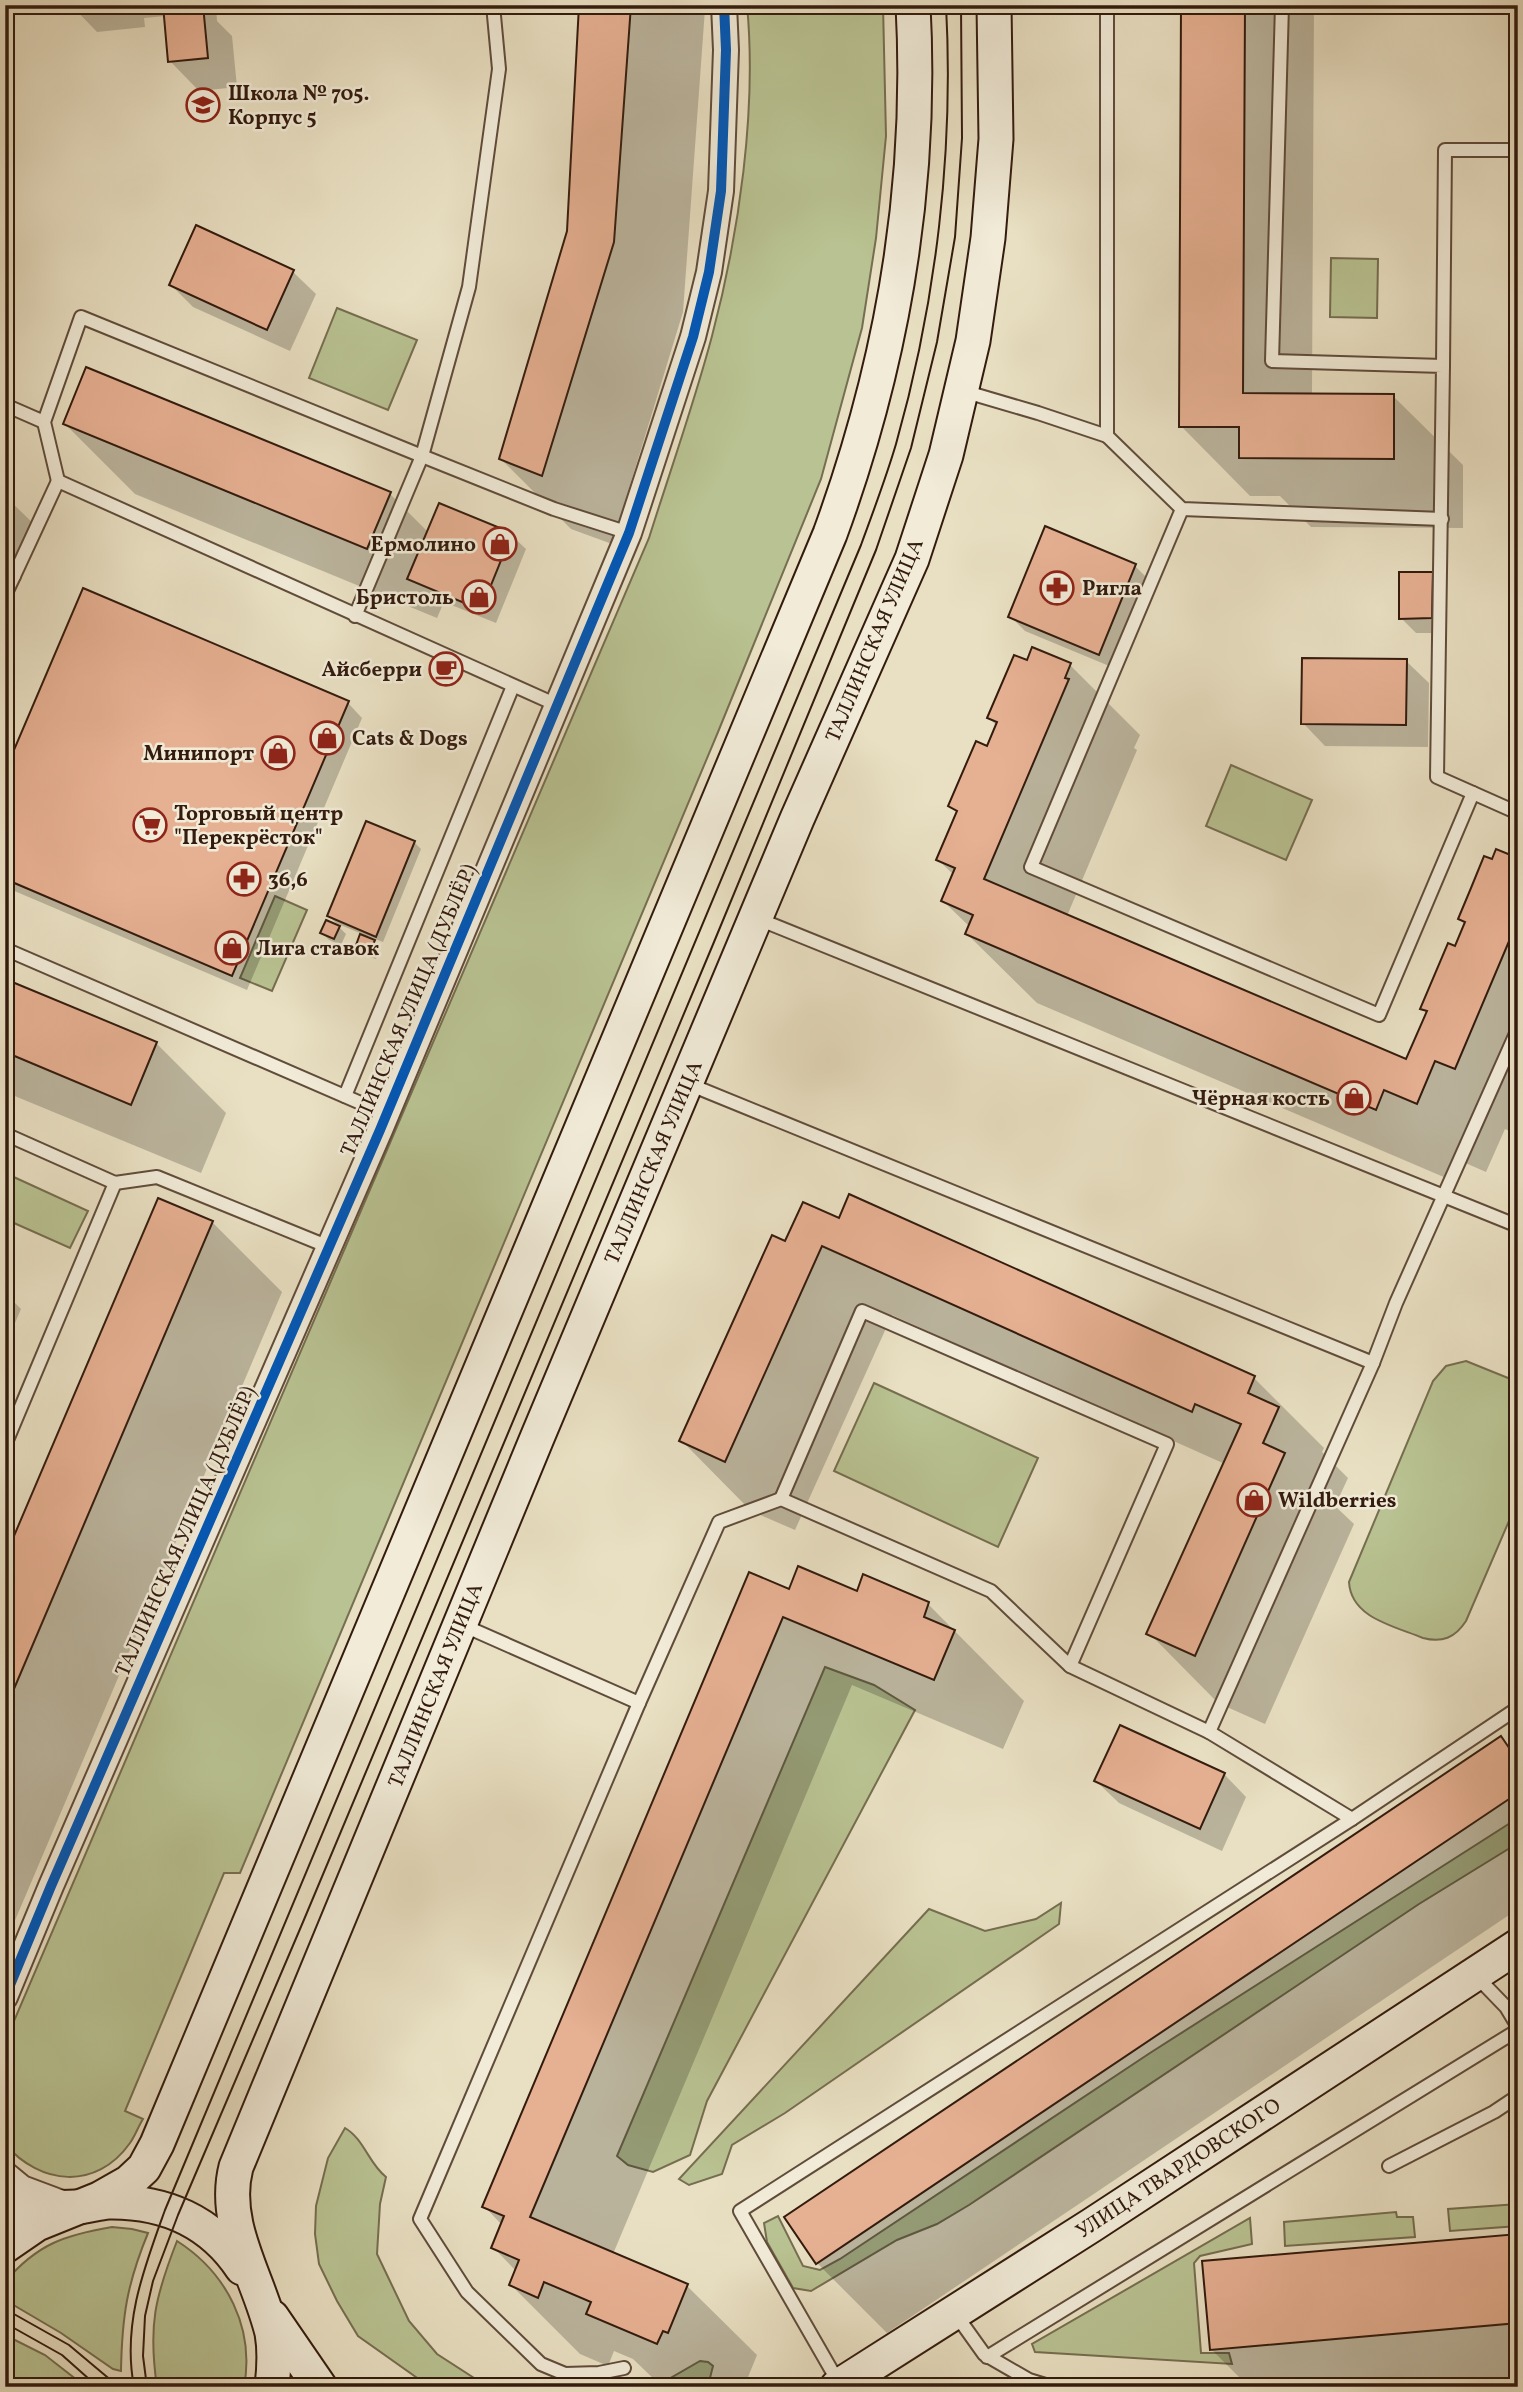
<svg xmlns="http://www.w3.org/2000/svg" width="1523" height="2392" viewBox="0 0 1523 2392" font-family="Vollkorn,serif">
  <rect width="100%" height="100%" fill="#e9e0c3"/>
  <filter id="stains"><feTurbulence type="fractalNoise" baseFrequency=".00286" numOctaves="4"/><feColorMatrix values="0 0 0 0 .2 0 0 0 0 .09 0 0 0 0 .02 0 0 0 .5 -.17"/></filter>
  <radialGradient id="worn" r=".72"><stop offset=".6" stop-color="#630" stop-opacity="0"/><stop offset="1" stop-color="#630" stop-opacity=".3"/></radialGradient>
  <g fill="#b9c292" stroke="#766e50" stroke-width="2">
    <path d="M747 5H883L886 136 876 238 862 328 821 479 718 732 240 1873H224L125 2111 143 2119C138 2127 135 2136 130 2143 96 2191 40 2185 5 2144V2042L649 538C670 471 694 404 712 336 739 234 757 110 747 5Z"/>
    <path d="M1331 258 1378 259 1377 318 1330 317Z"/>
    <path d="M337 308 417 340 388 410 309 378Z"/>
    <path d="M1518 429V652H1512Z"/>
    <path d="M1231 765 1312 800 1286 860 1206 826Z"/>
    <path d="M275 896 307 910 272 991 240 978Z"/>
    <path d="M5 1173 88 1211 70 1248 5 1219Z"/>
    <path d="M1466 1361 1518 1382V1500L1466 1621C1455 1638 1442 1643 1423 1638 1394 1626 1351 1618 1349 1582L1433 1381 1446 1366Z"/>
    <path d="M874 1383 1038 1458 998 1547 834 1471Z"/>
    <path d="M825 1667 874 1685 915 1710 707 2101 690 2155 653 2172 628 2165 617 2156Z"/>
    <path d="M1518 1818V1843L1419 1904 969 2205 937 2224 897 2240 811 2291 793 2288 767 2242 764 2223 778 2216 803 2266 820 2270 840 2259 1150 2053Z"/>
    <path d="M1061 1903 1059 1924 785 2113 732 2145 722 2174 689 2185 679 2179 929 1909 985 1931 1036 1919Z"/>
    <path d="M345 2128C364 2139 369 2164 386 2177L380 2204 377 2254 409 2321 437 2354 488 2387H430L358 2336 337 2301 319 2264 315 2234 316 2206 328 2158Z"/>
    <path d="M1518 2204V2226L1450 2231 1448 2209Z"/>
    <path d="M1396 2212 1397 2217H1413L1415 2237 1285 2246 1284 2222Z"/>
    <path d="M1250 2218 1252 2244 1200 2256 1194 2263 1201 2353H1229L1232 2364 1035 2352 1032 2344Z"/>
    <path d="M112 2227 132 2229 148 2233C127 2284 122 2316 121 2371L113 2369 61 2333 5 2300V2282C37 2244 65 2235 112 2227Z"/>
    <path d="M177 2241C227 2273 255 2328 244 2387H157C148 2326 155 2297 177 2241Z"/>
    <path d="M5 2335 45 2355 86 2387H5Z"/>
    <path d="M700 2361 708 2362 713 2366 710 2378 697 2387H655Z"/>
  </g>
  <g fill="#0003">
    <path d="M71 5H216L217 21 232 36 237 87 199 91 170 61 165 16 144 18 145 27 97 32Z"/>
    <path d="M581 5H704L705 9 683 312 612 544 571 529 501 459 569 231Z"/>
    <path d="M1183 5H1314L1312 395 1393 396 1463 465V528L1311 527 1280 496H1250L1181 426Z"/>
    <path d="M197 228 293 272 316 294 290 351 193 307 171 285Z"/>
    <path d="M65 424 390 494 428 532 511 535 526 549 496 623 444 602 437 618 135 494Z"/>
    <path d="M5 496 39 529 5 576Z"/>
    <path d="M1135 566 1150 581 1114 668 1025 631 1010 616Z"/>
    <path d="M1432 574 1447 588 1446 633H1416L1401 618Z"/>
    <path d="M1406 661 1429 683 1428 747 1325 746 1303 723Z"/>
    <path d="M1028 662 1070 665 1140 735 1134 748 1137 750 1067 916 1407 1062 1428 1014 1422 1008 1456 948 1466 925 1460 919 1493 861 1518 860V1135L1505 1129 1486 1172 1454 1158 1446 1178 1037 1003 967 934 970 927 943 901 954 875 938 860 958 814 950 806 988 748 997 726 989 718Z"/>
    <path d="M348 703 362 718 247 990 5 887V775Z"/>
    <path d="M367 823 414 842 421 849 383 942 368 936 380 948 376 959 364 955 357 948 362 934 336 923 329 916Z"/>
    <path d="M339 927 346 934 341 945 329 940 322 933Z"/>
    <path d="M5 981 156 1043 226 1113 201 1173 5 1092Z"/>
    <path d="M839 1220 1254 1378 1324 1448 1322 1452 1348 1478 1335 1506 1354 1524 1265 1724 1218 1703 1149 1633 1225 1464 892 1315 795 1530 751 1511 682 1441 786 1243Z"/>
    <path d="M212 1222 282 1292 5 1944V1562Z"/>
    <path d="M5 1293 21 1309 9 1337 5 1335Z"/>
    <path d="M790 1591 858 1594 928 1604 1024 1701 1003 1749 852 1685 613 2254 687 2286 757 2355 744 2387H666L658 2383 633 2359 614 2351 608 2366 580 2354 511 2285 516 2271 493 2247 502 2225 484 2206Z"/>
    <path d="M1500 1738 1518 1755V1909L887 2333 817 2263Z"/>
    <path d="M1224 1774 1246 1797 1222 1851 1119 1803 1096 1781Z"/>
    <path d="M1518 2236V2387H1249L1211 2349Z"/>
  </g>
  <g fill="#e6b092" stroke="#331b0e" stroke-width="2">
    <path d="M163 5H203L208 58 168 62Z"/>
    <path d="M579 5H631L614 242 542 476 499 459 567 231Z"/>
    <path d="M1181 5H1245L1243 393 1394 394V459L1239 458V427H1179Z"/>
    <path d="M196 225 294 270 267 330 169 285Z"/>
    <path d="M86 367 391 492 367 549 63 424Z"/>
    <path d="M439 503 512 533 481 610 407 579Z"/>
    <path d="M1045 526 1136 564 1099 655 1008 617Z"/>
    <path d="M1399 572H1433L1432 618 1399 619Z"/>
    <path d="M83 588 349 701 232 976 5 879V771Z"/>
    <path d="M1032 647 1071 663 1065 678 1069 679 984 879 1406 1059 1427 1011 1420 1009 1448 943 1455 946 1465 922 1458 919 1471 888 1484 856 1492 859 1496 849 1518 858V920L1455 1069 1435 1061 1417 1104 1384 1090 1376 1110 965 934 973 915 941 901 955 868 936 860 957 811 948 806 976 741 987 746 997 722 987 718 1014 655 1027 660Z"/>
    <path d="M1302 658 1407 659 1406 725 1301 724Z"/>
    <path d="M366 821 415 841 376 937 327 916Z"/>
    <path d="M326 920 340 926 334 939 320 933Z"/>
    <path d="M360 934 375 940 369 954 355 948Z"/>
    <path d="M5 979 157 1042 131 1105 5 1052Z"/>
    <path d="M849 1194 1255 1376 1248 1393 1279 1407 1263 1443 1285 1453 1195 1656 1146 1634 1241 1424 1195 1404 1192 1412 822 1246 725 1462 679 1441 772 1235 785 1241 803 1202 839 1218Z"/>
    <path d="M158 1198 213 1221 5 1710V1557Z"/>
    <path d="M798 1566 857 1591 863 1574 929 1602 924 1617 955 1630 934 1680 783 1617 530 2217 688 2284 668 2333 663 2331 657 2344 586 2314 591 2302 544 2282 538 2298 509 2285 519 2260 491 2248 504 2216 482 2207 749 1572 789 1589Z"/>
    <path d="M1120 1725 1225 1773 1200 1829 1094 1781Z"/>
    <path d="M1501 1736 1518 1761V1793L816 2264 784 2217Z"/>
    <path d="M1518 2234V2323L1210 2350 1202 2261Z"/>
  </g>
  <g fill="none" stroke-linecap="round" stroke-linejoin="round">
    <defs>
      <g id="lane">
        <path d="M493 5 499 69 469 287 422 456 554 509 629 533"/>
        <path d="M1282 5 1272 361 1443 366 1437 777 1518 813"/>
        <path d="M1443 366 1445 150H1518"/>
        <path d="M963 391 1038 413 1107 436V5"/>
        <path d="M5 405 44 422"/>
        <path d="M1107 436 1182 509 1442 519"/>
        <path d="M58 481 44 422 81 317 422 456 355 616"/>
        <path d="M1182 509 1031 867 1379 1015 1473 793"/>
        <path d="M5 571 14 576 58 481 557 705"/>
        <path d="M5 595 14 576"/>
        <path d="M756 918 1518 1226"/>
        <path d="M5 949 386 1114"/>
        <path d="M686 1083 1373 1363"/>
        <path d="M345 1096 513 686"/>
        <path d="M5 1134 115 1183 157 1177 329 1247"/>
        <path d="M5 1445 115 1183"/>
        <path d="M781 1499 862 1311 1167 1444 1070 1666 1209 1732 1373 1363 1396 1303 1518 1029"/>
        <path d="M460 1624 639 1703"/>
        <path d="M1209 1732 1352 1819"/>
        <path d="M1477 1977 1506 2007 1515 2022H1518"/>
        <path d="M1389 2166 1494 2112 1518 2096"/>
        <path d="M954 2312 984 2354 1029 2380 1052 2387"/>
        <path d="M987 2357 1518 2030"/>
        <path d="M624 2368 599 2373 565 2374 541 2364 467 2292 420 2219 639 1703 719 1522 781 1499 991 1591 1070 1666"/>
        <path d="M840 2385 740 2211 1352 1819 1518 1708"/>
        <path d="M1501 2387 1518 2385"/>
      </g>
      <g id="street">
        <path d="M5 1997 51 1886 380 1130 629 533 693 337 709 272 721 191 726 50 724 5"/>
        <path d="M5 2174 22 2188 62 2203"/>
      </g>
      <g id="secondary">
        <path d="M5 2209C29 2208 52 2208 76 2207 86 2207 97 2203 108 2202 164 2201 211 2221 242 2268"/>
        <path d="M5 2246 37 2224 99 2199 129 2182 144 2168 157 2144 830 534C893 362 923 188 913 5"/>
        <path d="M272 2317 320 2387"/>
        <path d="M272 2387C274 2370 275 2350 272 2333 259 2278 221 2225 236 2167L537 1438 797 819 912 559 946 455 973 341 988 238 996 139 994 5"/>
        <path d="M837 2387 1092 2225 1518 1946"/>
      </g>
    </defs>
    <use href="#lane" stroke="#604c3b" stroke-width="16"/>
    <use href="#street" stroke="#604c3b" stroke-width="28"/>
    <use href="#secondary" stroke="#331b0e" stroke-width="37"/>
    <use href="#lane" stroke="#f1ebd8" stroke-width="12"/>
    <use href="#street" stroke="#f1ebd8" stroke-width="24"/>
    <use href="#secondary" stroke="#f1ebd8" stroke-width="33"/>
    <g stroke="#331b0e" stroke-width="2">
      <path d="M5 2309 69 2345 119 2387"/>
      <path d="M5 2323 62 2355 98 2387"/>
      <path d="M134 2387C122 2324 144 2268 165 2210L861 545C873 512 886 478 896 444 936 303 954 152 946 5"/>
      <path d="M147 2387 143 2356 145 2316 153 2281 178 2215 303 1922 714 942 876 550 911 448 937 342 955 237 962 138 961 5"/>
    </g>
    <defs>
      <path id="cycleway" d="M5 1997 51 1886 380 1130 629 533 693 337 709 272 721 191 726 50 724 5"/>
    </defs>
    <use href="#cycleway" stroke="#f1ebd8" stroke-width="15"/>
    <use href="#cycleway" stroke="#0057b8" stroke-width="10"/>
  </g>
  <defs>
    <symbol id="school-ring" viewBox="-11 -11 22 22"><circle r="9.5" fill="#f1ebd8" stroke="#8f2418" stroke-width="1.5"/><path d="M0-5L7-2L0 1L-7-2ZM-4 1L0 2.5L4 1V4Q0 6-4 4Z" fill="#8f2418"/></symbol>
    <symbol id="shop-ring" viewBox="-11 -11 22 22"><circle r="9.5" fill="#f1ebd8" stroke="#8f2418" stroke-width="1.5"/><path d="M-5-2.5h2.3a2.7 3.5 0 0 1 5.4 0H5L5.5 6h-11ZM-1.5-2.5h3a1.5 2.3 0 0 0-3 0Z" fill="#8f2418"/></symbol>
    <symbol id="pharmacy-ring" viewBox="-11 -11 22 22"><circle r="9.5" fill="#f1ebd8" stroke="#8f2418" stroke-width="1.5"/><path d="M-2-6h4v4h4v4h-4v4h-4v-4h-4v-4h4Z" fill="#8f2418"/></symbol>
    <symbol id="cafe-ring" viewBox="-11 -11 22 22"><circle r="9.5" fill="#f1ebd8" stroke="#8f2418" stroke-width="1.5"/><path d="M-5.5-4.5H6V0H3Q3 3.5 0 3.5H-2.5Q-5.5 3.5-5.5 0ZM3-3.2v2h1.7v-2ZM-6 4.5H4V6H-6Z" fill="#8f2418"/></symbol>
    <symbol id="supermarket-ring" viewBox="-11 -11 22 22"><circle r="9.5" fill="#f1ebd8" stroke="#8f2418" stroke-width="1.5"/><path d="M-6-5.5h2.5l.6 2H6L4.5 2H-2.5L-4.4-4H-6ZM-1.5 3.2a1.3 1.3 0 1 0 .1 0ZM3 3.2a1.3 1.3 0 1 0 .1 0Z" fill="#8f2418"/></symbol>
  </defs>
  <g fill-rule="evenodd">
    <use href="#school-ring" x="184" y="86" width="38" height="38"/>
    <use href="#shop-ring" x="481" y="525" width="38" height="38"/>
    <use href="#pharmacy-ring" x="1038" y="569" width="38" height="38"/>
    <use href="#shop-ring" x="460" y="578" width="38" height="38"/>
    <use href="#cafe-ring" x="427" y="650" width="38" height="38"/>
    <use href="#shop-ring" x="308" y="719" width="38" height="38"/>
    <use href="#shop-ring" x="259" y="734" width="38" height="38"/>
    <use href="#supermarket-ring" x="131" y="806" width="38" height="38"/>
    <use href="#pharmacy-ring" x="225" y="860" width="38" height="38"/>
    <use href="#shop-ring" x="213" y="929" width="38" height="38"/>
    <use href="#shop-ring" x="1335" y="1079" width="38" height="38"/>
    <use href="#shop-ring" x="1235" y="1481" width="38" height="38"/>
  </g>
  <g text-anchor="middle" stroke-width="5" stroke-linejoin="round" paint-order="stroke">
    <g font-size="21" font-weight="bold" fill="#331b0e" stroke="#f1ebd8" text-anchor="start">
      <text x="228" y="100">Школа № 705.<tspan x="228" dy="24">Корпус 5</tspan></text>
      <text x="476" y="551" text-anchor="end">Ермолино</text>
      <text x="1082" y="595">Ригла</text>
      <text x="454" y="604" text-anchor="end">Бристоль</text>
      <text x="422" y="676" text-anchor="end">Айсберри</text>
      <text x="352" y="745">Cats &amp; Dogs</text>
      <text x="254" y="760" text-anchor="end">Минипорт</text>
      <text x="174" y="820">Торговый центр<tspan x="174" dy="24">"Перекрёсток"</tspan></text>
      <text x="268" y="886">36,6</text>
      <text x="256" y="955">Лига ставок</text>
      <text x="1330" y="1105" text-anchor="end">Чёрная кость</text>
      <text x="1278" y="1507">Wildberries</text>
    </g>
    <g font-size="21" fill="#331b0e" stroke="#f1ebd8">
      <text transform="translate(874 640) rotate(-67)" y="7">ТАЛЛИНСКАЯ УЛИЦА</text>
      <text transform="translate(408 1010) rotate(-67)" y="7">ТАЛЛИНСКАЯ УЛИЦА (ДУБЛЁР)</text>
      <text transform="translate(653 1162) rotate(-67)" y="7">ТАЛЛИНСКАЯ УЛИЦА</text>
      <text transform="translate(185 1531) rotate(-66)" y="7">ТАЛЛИНСКАЯ УЛИЦА (ДУБЛЁР)</text>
      <text transform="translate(435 1685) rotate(-68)" y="7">ТАЛЛИНСКАЯ УЛИЦА</text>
      <text transform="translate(1178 2168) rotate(-33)" y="7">УЛИЦА ТВАРДОВСКОГО</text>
    </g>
  </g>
  <rect width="1523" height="2392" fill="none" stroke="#e9e0c3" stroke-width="28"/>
  <rect x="7" y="7" width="1509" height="2378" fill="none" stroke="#331b0e" stroke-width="3.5"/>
  <rect x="14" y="14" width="1495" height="2364" fill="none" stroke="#331b0e" stroke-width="2"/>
  <rect width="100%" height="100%" filter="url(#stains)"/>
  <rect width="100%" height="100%" fill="url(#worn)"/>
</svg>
